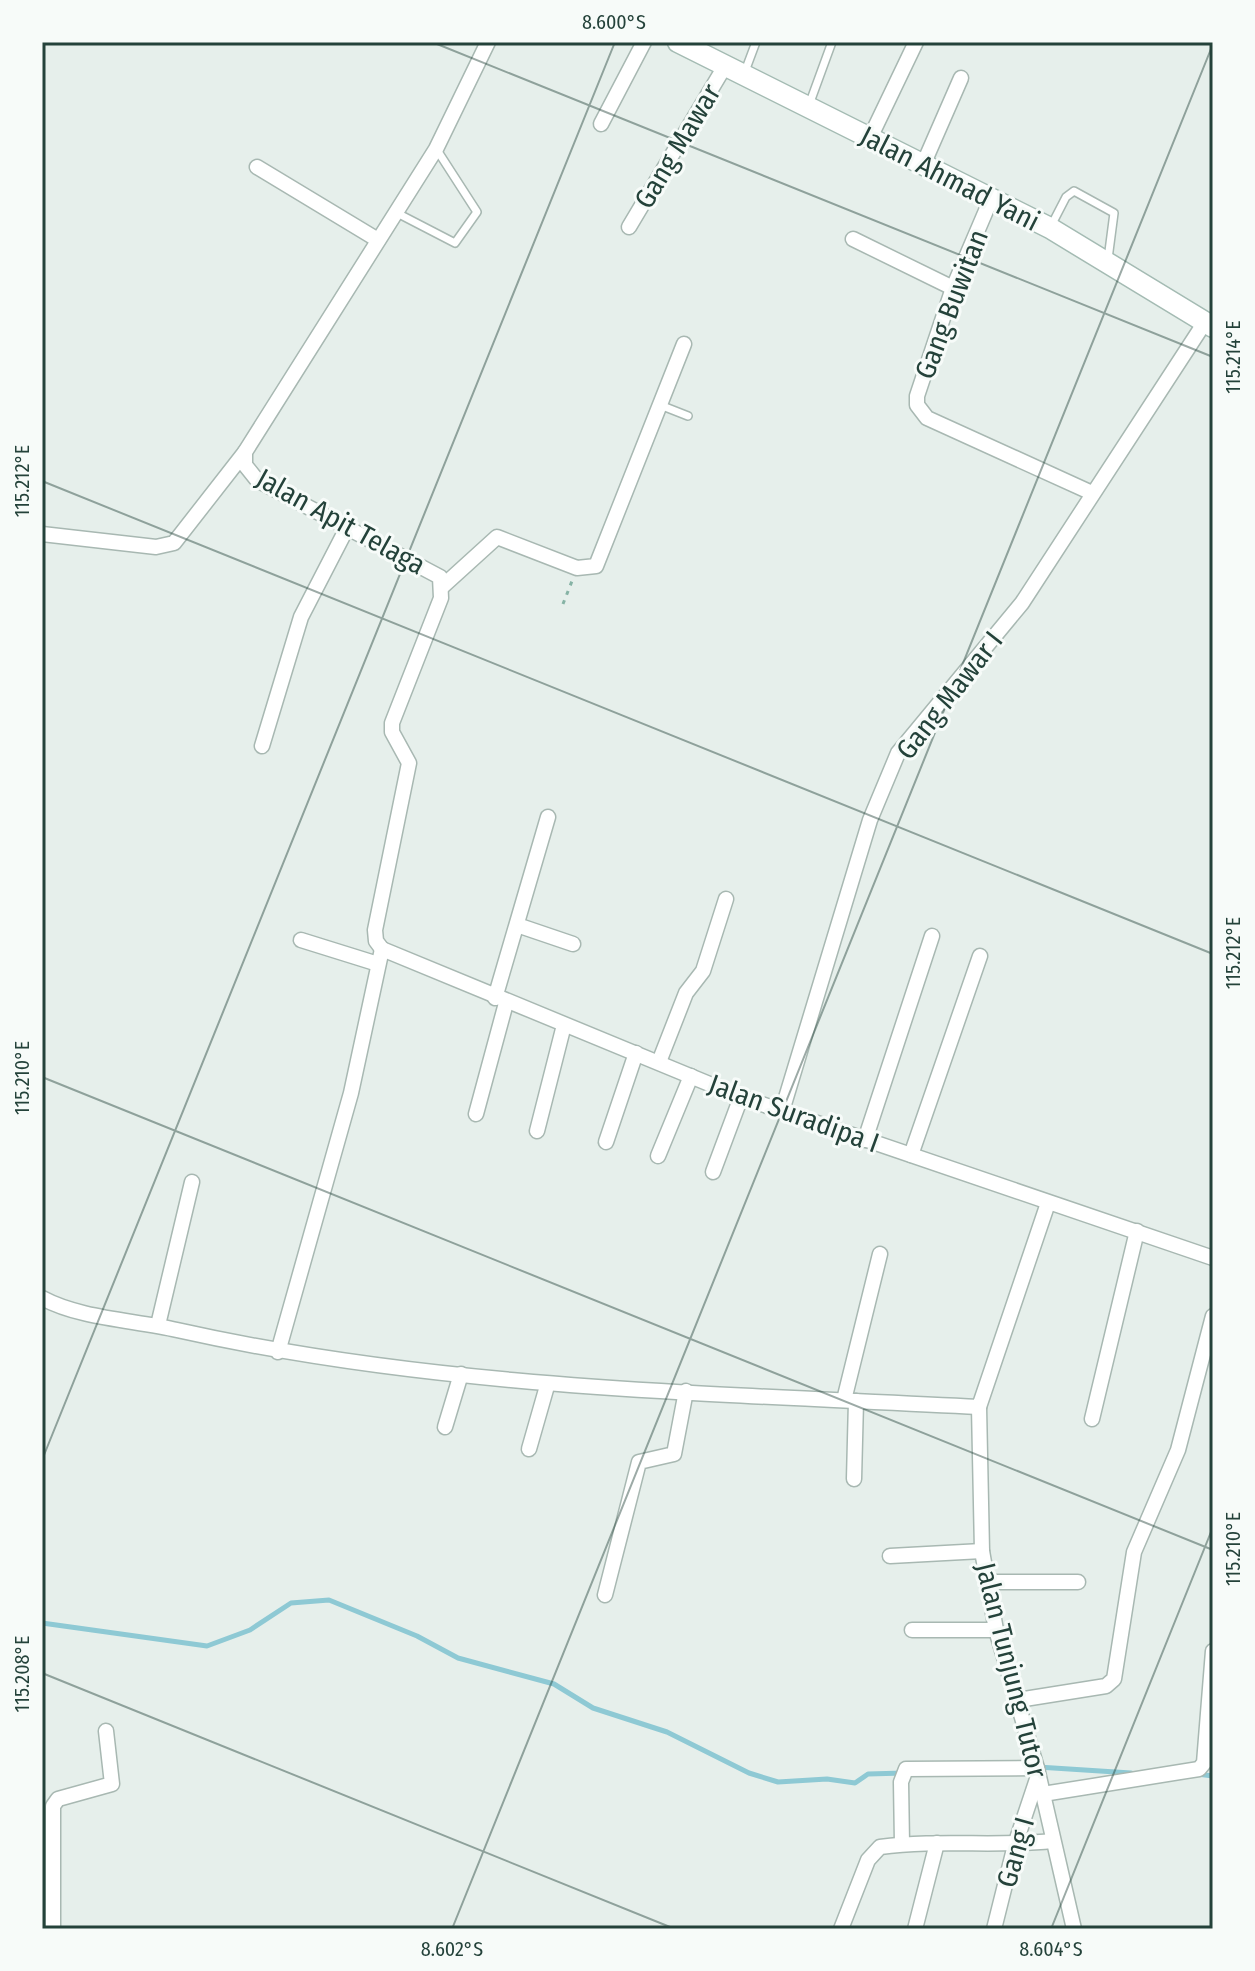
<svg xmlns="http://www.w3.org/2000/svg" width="1255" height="1971" viewBox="0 0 1255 1971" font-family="'Fira Sans Condensed',sans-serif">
  <rect width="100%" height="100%" fill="#e6efeb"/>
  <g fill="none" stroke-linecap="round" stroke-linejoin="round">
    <g stroke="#8ec9d4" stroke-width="5">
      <path d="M42 1623 207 1646 250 1630 291 1603 329 1600 417 1636 458 1658 554 1684 593 1708 667 1732 749 1773 778 1782 827 1779 855 1783 868 1774 904 1773"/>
      <path d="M1038 1767 1131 1773"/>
      <path d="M1197 1774 1213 1776"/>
    </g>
    <defs>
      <g id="service">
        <path d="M744 74 756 42"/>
        <path d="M809 105 832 42"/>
        <path d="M397 213 455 243 477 212 437 150"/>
        <path d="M1051 226 1066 197 1074 191 1114 213 1108 259"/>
        <path d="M660 405 688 416"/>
      </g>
      <g id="minor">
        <path d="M601 124 644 42"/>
        <path d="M870 138 916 42"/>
        <path d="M923 165 961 78"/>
        <path d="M257 167 378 240"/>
        <path d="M991 199 953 288 917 396V405L927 418 1092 493"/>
        <path d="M629 227 725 66"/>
        <path d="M853 239 953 288"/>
        <path d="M42 534 156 547 174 543 245 452"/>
        <path d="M443 586 497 537 577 568 596 566 684 344"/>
        <path d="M262 746 301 617 348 526"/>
        <path d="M517 925 573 944"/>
        <path d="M301 940 378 964"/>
        <path d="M382 949 376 941 375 930 409 763 392 732V723L441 598 440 577 257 480 245 465V452L436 149 488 42"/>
        <path d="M382 949 741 1097 1213 1258"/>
        <path d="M495 998 548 817"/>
        <path d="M659 1062 686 993 703 971 726 899"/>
        <path d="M782 1111 870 820 898 753 1022 603 1205 322"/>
        <path d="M476 1114 506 1003"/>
        <path d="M537 1131 564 1025"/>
        <path d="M865 1140 932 936"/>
        <path d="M606 1142 636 1053"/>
        <path d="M911 1155 980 956"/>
        <path d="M658 1156 691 1076"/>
        <path d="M713 1172 741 1097"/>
        <path d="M42 1298C81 1319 135 1320 177 1330 440 1389 711 1393 979 1407L1048 1203"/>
        <path d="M158 1325 192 1182"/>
        <path d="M278 1352 351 1093 382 949"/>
        <path d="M844 1400 880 1254"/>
        <path d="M979 1407 982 1551 996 1630 1037 1768 1074 1929"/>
        <path d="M1092 1419 1137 1231"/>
        <path d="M445 1427 461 1374"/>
        <path d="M529 1449 547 1386"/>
        <path d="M854 1479 856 1401"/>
        <path d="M890 1556 982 1551"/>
        <path d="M988 1582H1078"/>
        <path d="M605 1595 639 1462 674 1454 686 1391"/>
        <path d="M912 1630H996"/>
        <path d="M1018 1700 1106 1686 1114 1679 1134 1552 1178 1450 1213 1316"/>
        <path d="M1043 1794 1199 1769 1204 1763 1213 1651"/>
        <path d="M902 1844 901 1782 906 1769 1037 1768"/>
        <path d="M53 1929V1806L58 1799 112 1784 106 1731"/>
        <path d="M841 1929 868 1860 880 1847C938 1839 995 1847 1052 1841"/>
        <path d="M915 1929 937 1843"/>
        <path d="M994 1929 1015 1845 1038 1776"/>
      </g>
      <path id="secondary" d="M678 42 1050 228 1213 327"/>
    </defs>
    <use href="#service" stroke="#a8b8b2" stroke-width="10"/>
    <use href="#minor" stroke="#a8b8b2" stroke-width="17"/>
    <use href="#secondary" stroke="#a4bbb3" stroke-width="23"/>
    <path stroke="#86b3a5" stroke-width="3" stroke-dasharray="4 6" stroke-linecap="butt" d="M563 604 572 581"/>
    <use href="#service" stroke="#fff" stroke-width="7"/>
    <use href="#minor" stroke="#fff" stroke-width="14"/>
    <use href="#secondary" stroke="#fff" stroke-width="20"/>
  </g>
  <path fill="none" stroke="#24423a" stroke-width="2" stroke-opacity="0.45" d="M432 42 1213 357M42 481 1213 954M42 1077 1213 1550M42 1460 615 42M42 1673 675 1929M452 1929 1213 44M1051 1929 1213 1527"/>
  <g text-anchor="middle" stroke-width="6" stroke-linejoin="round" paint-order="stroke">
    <g font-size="28" fill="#24423a" stroke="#f7fbf9">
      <text transform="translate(677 146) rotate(-59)" y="10">Gang Mawar</text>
      <text transform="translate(950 178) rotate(27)" y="10">Jalan Ahmad Yani</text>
      <text transform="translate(951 304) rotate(-69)" y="10">Gang Buwitan</text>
      <text transform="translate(341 521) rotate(29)" y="10">Jalan Apit Telaga</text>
      <text transform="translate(949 695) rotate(-52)" y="10">Gang Mawar I</text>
      <text transform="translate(794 1113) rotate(20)" y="10">Jalan Suradipa I</text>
      <text transform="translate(1012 1670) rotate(76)" y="10">Jalan Tunjung Tutor</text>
      <text transform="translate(1015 1852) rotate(-74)" y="10">Gang I</text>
    </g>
  </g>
  <rect width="1255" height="1971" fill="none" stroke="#f7fbf9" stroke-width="88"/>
  <rect x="44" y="44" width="1167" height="1883" fill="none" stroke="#24423a" stroke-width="3"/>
  <g font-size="20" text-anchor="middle" fill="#24423a">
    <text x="614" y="29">8.600°S</text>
    <text transform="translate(1233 357) rotate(-90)" y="7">115.214°E</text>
    <text transform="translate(22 481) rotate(-90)" y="7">115.212°E</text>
    <text transform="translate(1233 953) rotate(-90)" y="7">115.212°E</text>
    <text transform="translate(22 1078) rotate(-90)" y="7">115.210°E</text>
    <text transform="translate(1233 1549) rotate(-90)" y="7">115.210°E</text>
    <text transform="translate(22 1674) rotate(-90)" y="7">115.208°E</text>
    <text x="452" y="1956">8.602°S</text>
    <text x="1051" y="1956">8.604°S</text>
  </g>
</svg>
